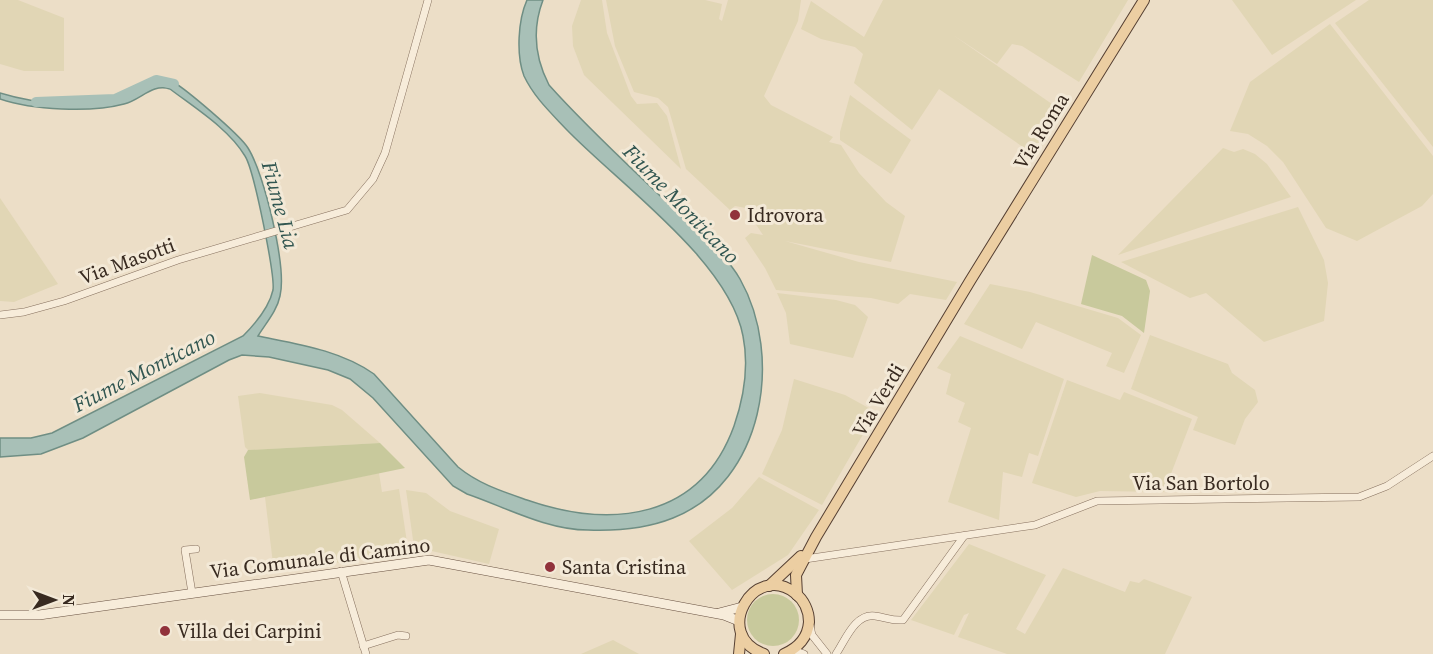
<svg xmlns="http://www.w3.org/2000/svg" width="1433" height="654" viewBox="0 0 1433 654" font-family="'Source Serif 4',serif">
  <rect width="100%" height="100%" fill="#ecdec7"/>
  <g fill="#e1d6b5">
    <path d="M0 0H18L64 18V71H24L0 64Z"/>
    <path d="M581 0H602L607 33 631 96 637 104 657 103 667 116 681 169 584 75 573 46 572 26Z"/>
    <path d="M606 0H705L722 4 719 19 722 21 728 0H801L798 21 764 96 771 105 833 137 829 142 841 145 859 173 886 202 905 216 891 262 785 241 859 262 957 282 946 300 910 294 898 304 871 298 776 290 765 268 745 238 751 233 763 235 755 223 765 204 751 209 735 206 730 210 686 169 668 107 658 98 634 92 615 46Z"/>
    <path d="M883 0H1128L1079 82 1022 46 1012 44 997 64 953 35 1062 111 1036 156 939 89 912 130 854 83 863 54 855 47 821 39 801 29 811 1 864 37Z"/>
    <path d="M1232 0H1356L1272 55Z"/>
    <path d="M1369 0H1433V147L1335 23Z"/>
    <path d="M1330 24 1433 156V194L1422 206 1357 241 1326 228 1283 162 1267 146 1248 134 1230 131 1250 82Z"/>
    <path d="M850 95 911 140 891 174 840 140V132Z"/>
    <path d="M1223 148 1234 152 1243 149 1255 154 1267 164 1291 197 1118 255Z"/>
    <path d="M0 198 58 284 14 302 0 301Z"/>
    <path d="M1298 207 1324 260 1328 283 1324 321 1264 342 1206 293 1190 298 1121 262Z"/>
    <path d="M990 284 1030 292 1118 318 1141 335 1124 373 1106 366 1112 353 1036 322 1022 349 964 324Z"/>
    <path d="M777 293 836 300 855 305 868 317 853 358 790 344 786 313Z"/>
    <path d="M1150 335 1228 364 1232 373 1255 390 1258 402 1245 419 1235 445 1193 430 1198 417 1131 389Z"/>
    <path d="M960 336 1064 379 1038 456 1029 453 1022 477 1003 472 999 520 948 502 971 428 958 422 965 403 946 394 951 374 937 368Z"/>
    <path d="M794 379 845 395 876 412 822 505 762 474 782 430Z"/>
    <path d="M1067 380 1120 400 1124 392 1192 419 1164 492 1100 491 1076 497 1032 483Z"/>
    <path d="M260 393 332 405 342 410 380 443 248 450 245 447 238 396Z"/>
    <path d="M379 473 382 492 399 489 408 549 396 554 274 572 265 497Z"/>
    <path d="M759 477 819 510 788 555 732 590 689 541 732 508Z"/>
    <path d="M406 490 426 493 450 511 499 529 489 564 414 547Z"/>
    <path d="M969 544 1046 575 1016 629 1025 634 1063 568 1125 592 1130 581 1139 583 1144 579 1192 597 1165 654H1007L958 637 969 613 964 615 954 635 911 620Z"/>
    <path d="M613 640 639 654H581Z"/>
  </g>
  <g fill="#c8c99c">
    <path d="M1092 255 1146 280 1150 291 1144 333 1122 316 1081 304Z"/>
    <path d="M380 443 405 468 250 500 244 457 248 450Z"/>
    <circle cx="773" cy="620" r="26"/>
  </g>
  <path fill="#a8c0b7" stroke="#6f8e84" stroke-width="1.5" d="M527 0H543C532 29 535 58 549 85 590 131 637 173 681 216 701 235 727 256 740 279 784 357 764 482 673 518 648 528 615 531 588 530 547 530 505 507 467 494L453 486 373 398 350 379 328 370 269 357 242 355 229 360 83 438 41 454 0 457V438H31L52 433 243 336C256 323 269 308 273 290 275 275 254 170 245 156 229 129 195 108 170 89 152 83 141 100 124 104 91 113 32 110 0 99V93C39 105 86 108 126 97 141 93 152 81 168 79 182 85 240 135 248 148 264 173 287 267 280 296 277 311 266 323 258 336 297 344 340 350 374 374L458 467C479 484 501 491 527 500 611 529 700 520 734 426 744 397 749 366 743 336 729 261 619 184 566 129 550 112 534 97 524 76 516 55 518 20 527 0Z"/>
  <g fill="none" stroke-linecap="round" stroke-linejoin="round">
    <path stroke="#a8c0b7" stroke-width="10" d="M36 102 115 99 156 80 174 84"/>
    <defs>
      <g id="street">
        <path d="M0 315 24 312 64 301 178 260 347 210 373 179 385 153 428 0"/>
        <path d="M805 559 1035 525 1097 501 1359 497 1387 486 1433 456"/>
        <path d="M341 571 366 654"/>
        <path d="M192 593 185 550 196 549"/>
        <path d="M810 626 812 635 827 654"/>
        <path d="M363 646 398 635 406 636"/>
        <path d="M793 650 804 654"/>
        <path d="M836 654C845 641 855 613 875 616 885 617 892 621 903 620L964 536"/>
      </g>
      <g id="secondary">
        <path d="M719 613 742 607"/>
        <path d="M0 615H39L429 560 724 615 739 621"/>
      </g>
      <g id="primary">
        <path d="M769 586 801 556"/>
        <path d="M797 595 796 575 816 537 970 281 1144 0"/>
        <path d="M739 654 741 634"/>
        <path d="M764 654C711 635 754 561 795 593 804 600 809 611 809 622 808 637 798 648 784 654"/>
      </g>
    </defs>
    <use href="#street" stroke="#86705e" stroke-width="8"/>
    <use href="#secondary" stroke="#685141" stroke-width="10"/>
    <use href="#primary" stroke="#553f32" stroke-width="12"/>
    <use href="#street" stroke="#f7ecda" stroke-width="7"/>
    <use href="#secondary" stroke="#f7ecda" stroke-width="9"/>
    <use href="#primary" stroke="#eccea2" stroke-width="10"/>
  </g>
  <g fill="#91323b" stroke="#f3e9d7" stroke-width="2">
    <circle cx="735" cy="215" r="6"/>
    <circle cx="550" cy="567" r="6"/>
    <circle cx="165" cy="631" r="6"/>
  </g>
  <g text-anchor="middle" stroke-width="6" stroke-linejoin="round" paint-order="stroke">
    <g font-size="20" fill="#382a20" stroke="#f3e9d7">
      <text transform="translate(1041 131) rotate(-58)" y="7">Via Roma</text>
      <text transform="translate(127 261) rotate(-20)" y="7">Via Masotti</text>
      <text transform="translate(878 400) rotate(-59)" y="7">Via Verdi</text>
      <text x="1201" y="490">Via San Bortolo</text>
      <text transform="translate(320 558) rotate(-7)" y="7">Via Comunale di Camino</text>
    </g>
    <g font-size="20" fill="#382a20" stroke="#f3e9d7" text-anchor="start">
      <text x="747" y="222">Idrovora</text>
      <text x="562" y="574">Santa Cristina</text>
      <text x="177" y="638">Villa dei Carpini</text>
    </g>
    <g font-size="21" font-style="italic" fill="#315651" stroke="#f3e9d7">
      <text transform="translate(681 204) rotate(46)" y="7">Fiume Monticano</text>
      <text transform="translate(280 205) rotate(75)" y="7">Fiume Lia</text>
      <text transform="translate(144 371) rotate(-27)" y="7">Fiume Monticano</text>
    </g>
  </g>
  <g transform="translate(54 600) rotate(90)" stroke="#f3e9d7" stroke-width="4.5" paint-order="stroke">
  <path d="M0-4.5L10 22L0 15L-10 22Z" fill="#382a20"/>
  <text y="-9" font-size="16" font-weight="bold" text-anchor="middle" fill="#382a20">N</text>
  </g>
</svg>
